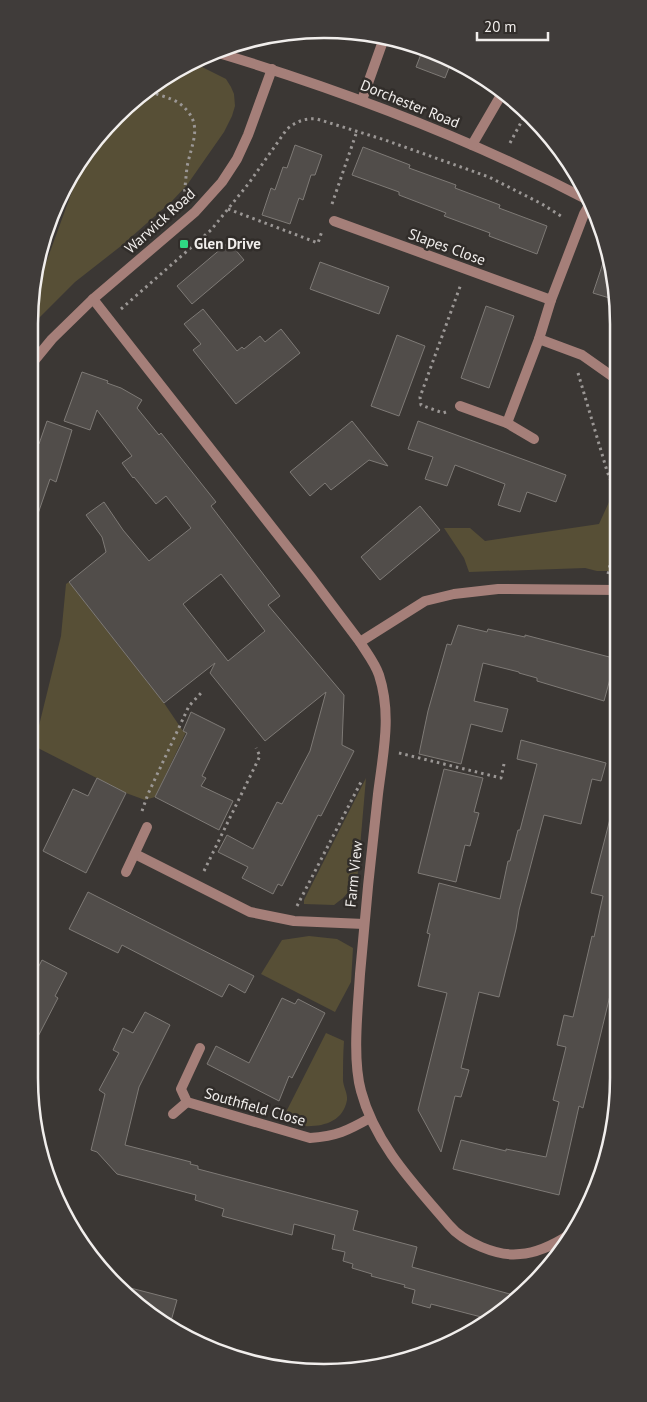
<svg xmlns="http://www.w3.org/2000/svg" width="647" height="1402" viewBox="0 0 647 1402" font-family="'PT Sans',sans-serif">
  <rect width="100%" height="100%" fill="#3b3734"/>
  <g fill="#574f36">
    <path d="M194 63 226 79 231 87 234 94 235 106 232 116 224 132 187 185 172 201 121 246 75 282 29 328 35 293 82 164 115 115Z"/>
    <path d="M614 491 616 492 617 571H597L585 568 469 572 464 558 444 528H470L485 541 599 524Z"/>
    <path d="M69 582 164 703 183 731 186 732 155 797 145 800 126 793 34 746 61 636 66 584Z"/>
    <path d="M366 778 357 882 343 898 334 905 304 904V900Z"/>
    <path d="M309 936 337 939 353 948 351 982 335 1012 261 974 282 940Z"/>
    <path d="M326 1033 344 1041C343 1054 343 1067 343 1080 343 1086 348 1094 347 1100 342 1129 307 1129 285 1123L286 1112Z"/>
  </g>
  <g fill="#514d4a" stroke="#7e7a76" fill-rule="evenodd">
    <path d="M423 49 436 51 452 60 445 78 416 67Z"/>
    <path d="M295 145 322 155 315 175H311L303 200 299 198 290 224 262 215 271 188 275 190 283 167 287 168Z"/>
    <path d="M363 147 410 165 409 168 456 185 455 188 500 205 499 208 547 226 537 254 489 236 490 233 444 216 446 213 399 195V192L352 175Z"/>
    <path d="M229 242 244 260 192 304 177 286Z"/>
    <path d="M607 251 616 285V300L593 293Z"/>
    <path d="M320 262 389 287 379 314 310 289Z"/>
    <path d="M486 306 514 316 489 388 461 378Z"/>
    <path d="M203 309 237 351 242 347 244 349 260 336 265 342 281 329 300 353 236 404 193 350 201 344 184 324Z"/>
    <path d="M397 335 425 346 399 416 371 406Z"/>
    <path d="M82 372 108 381 107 383 121 388 142 400 137 408 159 435 161 433 216 502 211 506 280 596 268 605 344 695 342 745 354 751 321 816 318 815 282 886 278 884 273 894 242 878 248 867 218 852 227 835 253 849 277 802 282 804 310 751 326 692 265 741 210 673 215 663 164 703 69 582 106 552 102 537 86 515 104 502 123 530 149 561 191 528 166 496 156 504 134 477 133 478 122 463 132 456 97 410 90 430 64 421ZM221 574 265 631 228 661 183 604Z"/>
    <path d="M47 421 72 430 56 482 50 479 32 531H29V459L35 442 39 444Z"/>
    <path d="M352 421 388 466 369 460 331 490 325 483 310 496 290 472Z"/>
    <path d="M418 421 566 475 556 502 527 492 520 512 498 505 505 484 455 465 447 486 425 479 433 457 408 449Z"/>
    <path d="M420 506 440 530 380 580 361 557Z"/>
    <path d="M458 625 487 632 488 629 525 637V635L617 659V681L610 679 604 701 537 681V678L519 673V672L483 663 474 701 508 709 502 732 471 724 461 764 419 754 428 711 447 644 451 645Z"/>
    <path d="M191 712 225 729 202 776 206 778 201 786 233 801 219 830 155 797 187 733 183 731Z"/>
    <path d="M521 740 606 763 601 781 592 779 581 824 544 815 519 910 516 929 499 997 479 992 461 1068 469 1070 461 1097 455 1096 441 1152 418 1110 447 993 418 986 430 934 427 933 439 883 500 899 508 861H510L518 830H520L537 764 517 759Z"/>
    <path d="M444 769 483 778 474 812 479 813 470 846 465 845 456 882 418 873Z"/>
    <path d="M97 778 126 793 86 873 43 851 73 789 88 796Z"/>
    <path d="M611 815 617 816 618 962 583 1108 579 1106 559 1195 453 1169 461 1140 506 1151V1149L546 1157 559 1102 553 1100 566 1047 557 1045 564 1015 573 1017 592 936 594 937 603 896 591 893Z"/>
    <path d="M88 892 254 976 245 993 229 984 222 997 122 945 118 953 69 929Z"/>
    <path d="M42 960 67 973 55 996 58 998 29 1054V985Z"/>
    <path d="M282 998 295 1004 298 999 325 1013 292 1078 289 1076 279 1101 207 1064 216 1046 249 1063Z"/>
    <path d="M145 1012 170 1025 139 1087 125 1145 191 1162 190 1164 198 1166V1169L358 1211 353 1230 417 1247 412 1267 517 1296 489 1319 431 1304 430 1308 412 1303 415 1290 404 1287 405 1285 371 1276 372 1274 352 1268 353 1264 343 1261 345 1252 332 1249 335 1235 294 1224 292 1235 222 1216 224 1209 195 1200 196 1195 117 1174 97 1152 91 1150 105 1094 99 1090 119 1053 113 1050 123 1028 133 1033Z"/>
    <path d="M115 1284 177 1300 169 1328 149 1311Z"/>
  </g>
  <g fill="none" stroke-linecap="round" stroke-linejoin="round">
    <g stroke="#9b9795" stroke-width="3" stroke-dasharray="2.5 4" stroke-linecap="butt">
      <path d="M150 92C159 95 171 98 179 103 205 123 192 141 187 167 186 177 185 187 184 197L185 199"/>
      <path d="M510 143 526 113"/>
      <path d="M332 204 357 131"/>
      <path d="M228 209 318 243 322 231"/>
      <path d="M48 226 57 202"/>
      <path d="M121 309 211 230 249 183 287 129C297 121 305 118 317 119L385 140 489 177 542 204 564 218"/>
      <path d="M578 373 607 471 616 494"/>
      <path d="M446 412 443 413 421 405 420 397 461 284"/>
      <path d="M608 574 616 536"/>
      <path d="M399 753 501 778 504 764"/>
      <path d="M142 811 148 794 189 706 202 692"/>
      <path d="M204 871 260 756 256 748"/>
      <path d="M297 906 362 780"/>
    </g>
    <path stroke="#a57f79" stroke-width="10" d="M362 100 383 41"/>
    <g stroke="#a57f79" stroke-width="10">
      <path d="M212 51C342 90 469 138 590 201"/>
      <path d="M472 145 504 90"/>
      <path d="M591 202 584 214 551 300 539 339 582 355 616 379"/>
      <path d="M334 221 551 300"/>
      <path d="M93 299 311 577 360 642"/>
      <path d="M29 367 52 339 93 299 195 212 222 182 237 159 248 135 272 69"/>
      <path d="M460 406 507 423 534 439"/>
      <path d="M507 423 539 339"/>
      <path d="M135 854 250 912 294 921 364 924"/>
      <path d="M126 872 147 827"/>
      <path d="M200 1048 181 1089 187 1102 310 1138C337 1136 347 1131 370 1118"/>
      <path d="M173 1114 187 1102"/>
      <path d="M569 1235C555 1244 537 1253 520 1254 498 1257 463 1242 449 1225 414 1184 375 1144 361 1091 352 1058 358 1008 360 974 365 914 371 854 378 794 383 753 392 715 379 675 375 663 366 652 360 642L425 601 454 594 498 589 617 590"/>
    </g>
  </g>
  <rect fill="#2fd883" stroke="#312d2a" stroke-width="2" x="179" y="239" width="10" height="10" rx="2.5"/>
  <g text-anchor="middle" stroke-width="5" stroke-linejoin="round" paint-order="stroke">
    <g font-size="15" fill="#f1eeec" stroke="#312d2a">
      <text transform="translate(410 104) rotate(22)" y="5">Dorchester Road</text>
      <text transform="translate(160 221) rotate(-42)" y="5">Warwick Road</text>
      <text transform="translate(447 247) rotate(20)" y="5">Slapes Close</text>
      <text transform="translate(354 874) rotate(-84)" y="5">Farm View</text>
      <text transform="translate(255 1107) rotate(16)" y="5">Southfield Close</text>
    </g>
    <g font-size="15" font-weight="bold" fill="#f1eeec" stroke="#312d2a" text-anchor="start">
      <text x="194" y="249">Glen Drive</text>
    </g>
  </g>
  <path d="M0 0H647V1402H0ZM324 38H324A286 286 0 0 1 610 324V1078A286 286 0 0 1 324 1364H324A286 286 0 0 1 38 1078V324A286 286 0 0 1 324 38Z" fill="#403c3a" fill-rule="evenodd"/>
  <path fill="none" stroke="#f1eeec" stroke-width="2.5" d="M324 38H324A286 286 0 0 1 610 324V1078A286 286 0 0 1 324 1364H324A286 286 0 0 1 38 1078V324A286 286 0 0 1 324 38Z"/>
  <path d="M477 32v8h71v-8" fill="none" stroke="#f1eeec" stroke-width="2.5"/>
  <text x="484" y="32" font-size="15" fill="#f1eeec" stroke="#312d2a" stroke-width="4" paint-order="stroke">20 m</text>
</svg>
